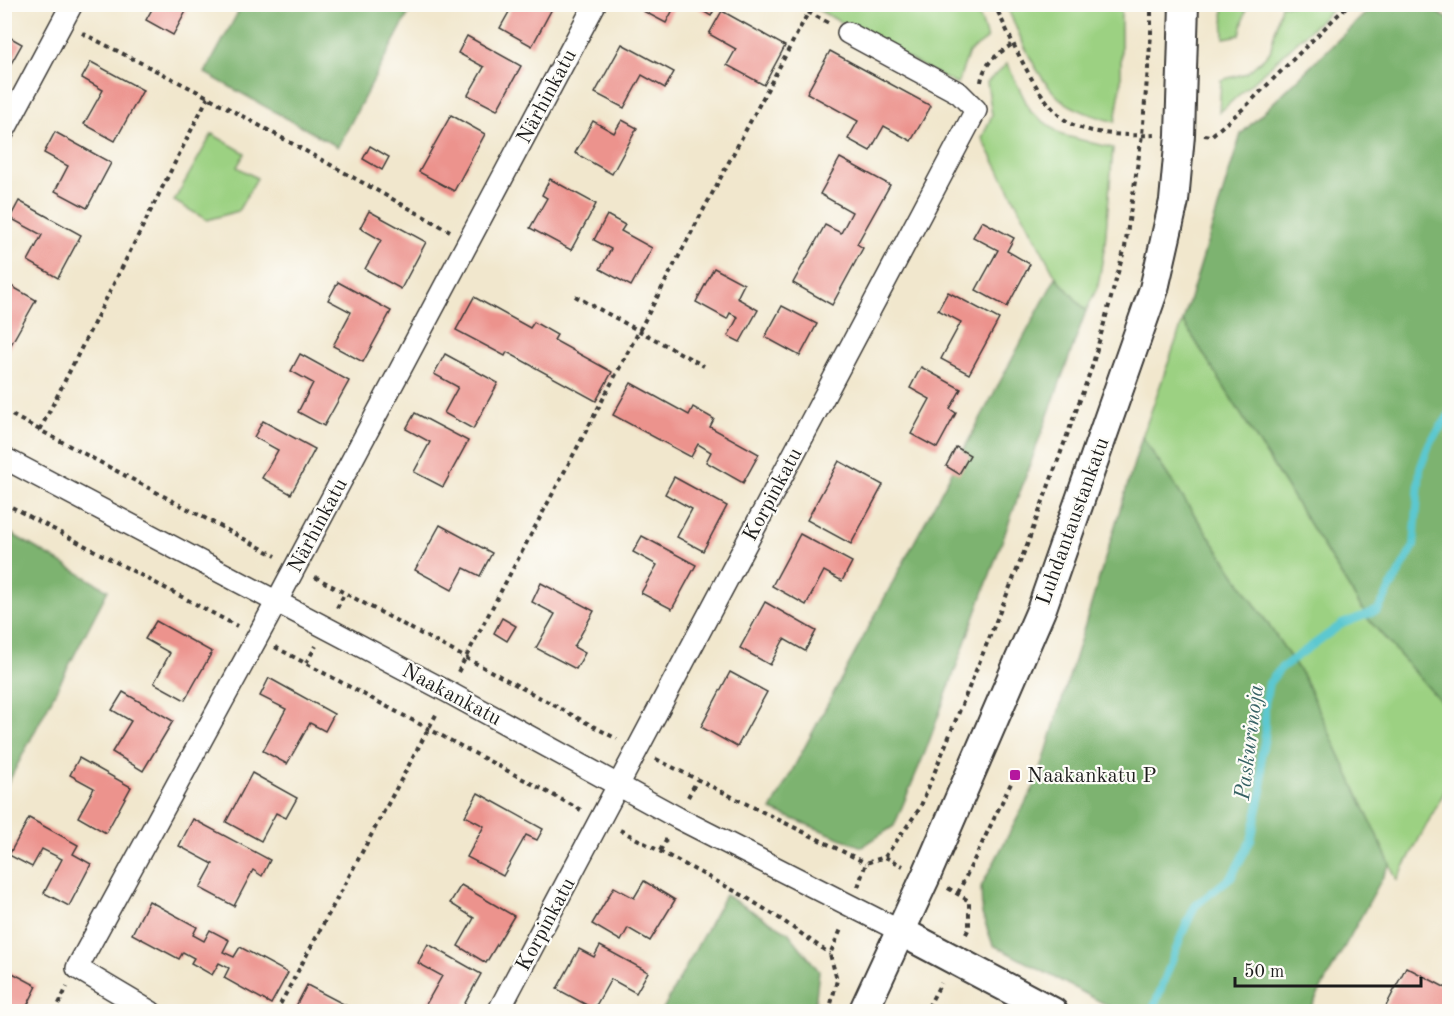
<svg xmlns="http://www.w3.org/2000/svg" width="1454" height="1016" viewBox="0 0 1454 1016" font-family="'Old Standard TT',serif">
  <rect width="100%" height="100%" fill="#fdfcf7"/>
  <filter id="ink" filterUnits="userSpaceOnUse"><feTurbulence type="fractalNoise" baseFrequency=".0167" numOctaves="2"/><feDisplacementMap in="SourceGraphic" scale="12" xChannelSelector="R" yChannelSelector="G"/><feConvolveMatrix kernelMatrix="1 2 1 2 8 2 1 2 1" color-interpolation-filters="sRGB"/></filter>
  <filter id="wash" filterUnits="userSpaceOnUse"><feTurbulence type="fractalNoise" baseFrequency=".008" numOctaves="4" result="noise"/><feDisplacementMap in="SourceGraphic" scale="24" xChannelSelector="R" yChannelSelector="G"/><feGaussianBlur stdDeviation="1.35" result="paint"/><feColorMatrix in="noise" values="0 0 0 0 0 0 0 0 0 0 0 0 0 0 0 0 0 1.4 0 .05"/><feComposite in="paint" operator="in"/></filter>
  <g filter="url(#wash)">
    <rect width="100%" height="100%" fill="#f1e7cd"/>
    <g fill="#9cd182" stroke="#5c764f" stroke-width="1.5">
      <path d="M809 5H970L981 19 987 39 969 52 957 85Z"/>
      <path d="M1006 5H1121V84L1115 122C1096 117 1069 109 1056 95 1032 70 1020 35 1006 5Z"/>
      <path d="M1223 5H1247L1240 35 1224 38Z"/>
      <path d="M1281 5H1337L1219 113 1221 80 1247 73 1270 52Z"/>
      <path d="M1007 64 1031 112 1062 135 1113 148 1105 244 1098 286 1086 311 1056 277 982 138 992 115 987 82Z"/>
      <path d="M212 134 245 153 237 167 257 178 238 211 207 220 174 201Z"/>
      <path d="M1183 321 1369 620 1449 711V783L1397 880 1303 676 1142 437Z"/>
    </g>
    <g fill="#7db370" stroke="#4c6846" stroke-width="1.5">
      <path d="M1375 4 1422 5 1449 19V711L1369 620 1183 321 1241 134Z"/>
      <path d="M242 5H413L338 147 205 73Z"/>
      <path d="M1056 277 1086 311 926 750 894 826 862 847 771 810Z"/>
      <path d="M1142 437 1303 676 1390 864 1309 1011H1118L993 945 982 914 981 887 1038 779Z"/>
      <path d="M5 530 108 590 5 789Z"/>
      <path d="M725 895 788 932 819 971 815 1005 812 1011H662Z"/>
    </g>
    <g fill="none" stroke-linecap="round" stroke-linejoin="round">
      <path stroke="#5bc8d0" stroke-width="8" d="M1152 1012 1182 934 1195 906 1232 876 1251 840 1262 790 1261 757 1265 737V704L1269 683 1281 668 1342 624 1378 610 1414 546 1420 469 1430 442 1450 414"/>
    </g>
    <g id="blocks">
      <g fill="#ec938d">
        <path d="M155 4H190L173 35 146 20Z"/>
        <path d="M644 4H676L666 23 641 10Z"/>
        <path d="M691 4H717L711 16Z"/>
        <path d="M513 5H554L532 46 500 28Z"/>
        <path d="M722 11 785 46 764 85 727 65 736 49 709 34Z"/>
        <path d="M4 34 22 44 8 69 4 67Z"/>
        <path d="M467 36 521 66 497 110 468 95 484 67 458 53Z"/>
        <path d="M622 44 674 72 665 88 642 75 624 108 595 93Z"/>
        <path d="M830 51 931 106 911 141 884 126 870 151 848 139 858 121 807 93Z"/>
        <path d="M91 62 143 90 115 141 84 124 103 90 82 78Z"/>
        <path d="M451 115 485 134 454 191 419 172Z"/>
        <path d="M622 120 637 128 612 174 575 153 593 121 614 133Z"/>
        <path d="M55 132 111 163 87 208 55 191 68 166 44 153Z"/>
        <path d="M370 146 389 157 382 170 363 159Z"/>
        <path d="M840 158 890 185 857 244 863 248 832 305 793 283 825 225 841 233 852 212 820 194Z"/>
        <path d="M550 179 596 204 571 250 530 228 547 198 542 195Z"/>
        <path d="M19 201 81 235 58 278 28 261 42 235 10 218Z"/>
        <path d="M369 211 426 242 401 289 365 269 381 240 360 228Z"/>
        <path d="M607 215 625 225 621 231 652 248 631 286 600 269 611 249 594 240Z"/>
        <path d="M982 221 1014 238 1007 251 1030 264 1007 307 976 290 998 250 973 237Z"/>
        <path d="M714 268 744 284 737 298 758 310 740 342 728 336 738 317 730 313 727 319 696 302Z"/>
        <path d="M4 282 36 300 4 357Z"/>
        <path d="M338 282 391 311 363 362 333 346 351 312 328 300Z"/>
        <path d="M948 292 999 319 969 374 941 359 961 322 938 310Z"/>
        <path d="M474 297 530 328 534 322 557 335 554 340 612 372 596 401 507 352 505 356 456 330Z"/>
        <path d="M782 306 817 324 800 356 765 337Z"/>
        <path d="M300 354 349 381 324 426 298 412 313 383 291 371Z"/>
        <path d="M445 354 498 383 473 429 444 413 458 387 434 374Z"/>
        <path d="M921 367 961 389 950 409 956 413 937 448 911 434 930 399 910 388Z"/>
        <path d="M631 383 689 415 693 407 714 419 710 427 759 454 743 483 706 462 711 452 698 444 691 457 613 415Z"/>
        <path d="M415 413 468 441 443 487 414 472 430 442 406 429Z"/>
        <path d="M263 421 315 449 291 494 262 478 278 450 254 437Z"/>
        <path d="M956 447 970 455 959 474 946 466Z"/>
        <path d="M839 461 883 485 851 544 807 520Z"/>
        <path d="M674 477 727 506 703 551 677 537 692 509 665 494Z"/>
        <path d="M440 525 492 553 480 576 464 568 452 590 415 570Z"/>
        <path d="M800 534 852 562 842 581 824 571 806 605 772 586Z"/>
        <path d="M642 536 696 565 672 609 641 593 657 565 633 552Z"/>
        <path d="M541 583 594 611 574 647 585 653 576 669 536 648 555 614 532 602Z"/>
        <path d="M765 602 816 631 805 651 784 639 770 665 740 648Z"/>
        <path d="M502 618 516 626 507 641 494 633Z"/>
        <path d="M156 621 212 652 185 700 154 683 170 653 145 639Z"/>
        <path d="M730 672 767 692 737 747 701 727Z"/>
        <path d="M269 678 334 714 325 731 310 723 287 764 263 751 286 709 260 696Z"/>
        <path d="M123 692 173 721 143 771 112 752 131 721 112 710Z"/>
        <path d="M79 758 131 787 106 833 78 817 94 788 70 775Z"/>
        <path d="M252 773 297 798 286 818 276 813 261 841 226 822Z"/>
        <path d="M478 793 543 829 537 840 526 835 503 876 467 857 484 826 465 816Z"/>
        <path d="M29 818 78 845 73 854 91 864 69 906 44 893 62 859 42 849 32 867 9 855Z"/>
        <path d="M193 819 270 860 262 876 253 870 234 906 200 888 213 864 179 846Z"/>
        <path d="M644 881 675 900 650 941 628 928 621 941 592 924 614 887 634 898Z"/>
        <path d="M461 885 514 916 486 963 458 946 474 918 450 903Z"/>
        <path d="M149 901 197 927 193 935 204 941 210 930 229 940 223 952 234 957 240 947 288 973 271 1004 224 978 229 968 219 963 212 975 191 963 194 958 183 952 179 959 132 934Z"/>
        <path d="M428 944 481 974 460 1012H434L425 1006 442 976 418 963Z"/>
        <path d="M600 946 648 972 636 993 611 979 594 1009 557 989 579 949 594 957Z"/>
        <path d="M1406 967 1450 990V1012H1383Z"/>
        <path d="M5 969 37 986 24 1012H5Z"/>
        <path d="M307 985 353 1009 351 1012H293Z"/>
      </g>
    </g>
  </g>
  <g filter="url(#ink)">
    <use href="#blocks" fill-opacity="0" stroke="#3c3a37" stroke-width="1.5"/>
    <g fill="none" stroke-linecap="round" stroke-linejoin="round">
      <defs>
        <g id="street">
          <path d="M4 131 72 4"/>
          <path d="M4 458 448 692 678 818 900 931"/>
          <path d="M151 1012 77 968 277 601 595 4"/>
          <path d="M498 1012 976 110 959 93 848 33"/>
        </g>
        <g id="secondary">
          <path d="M900 931 1053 1012"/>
          <path d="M863 1012 926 876 1042 608 1154 289 1174 201 1180 135 1184 4"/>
        </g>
      </defs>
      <use href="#street" stroke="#3c3a37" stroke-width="24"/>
      <use href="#secondary" stroke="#3c3a37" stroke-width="32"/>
      <g stroke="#3c3a37" stroke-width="4" stroke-dasharray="4.5 4.5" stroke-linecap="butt">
        <path d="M792 4 829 23"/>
        <path d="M994 4C1012 39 1036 101 1068 122 1088 135 1131 136 1155 135"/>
        <path d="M82 33 208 97 450 231"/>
        <path d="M981 82C984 62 998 54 1014 43"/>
        <path d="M1204 135 1211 136 1244 108 1349 4"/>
        <path d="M575 296 704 366"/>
        <path d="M4 411 276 556"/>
        <path d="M40 430 208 97"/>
        <path d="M4 503 237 626"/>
        <path d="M315 577 617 739"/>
        <path d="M337 608 345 593"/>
        <path d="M275 647 581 810"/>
        <path d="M306 663 316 646"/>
        <path d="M458 672 808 13"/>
        <path d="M656 759 866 863"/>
        <path d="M688 797 697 780"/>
        <path d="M620 830 744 896 782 920 830 954"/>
        <path d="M660 851 668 836"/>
        <path d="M885 857 903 866"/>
        <path d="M858 887 866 863 885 857 920 808 1027 545 1092 367 1125 247 1142 135 1151 35V4"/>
        <path d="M948 888 969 901V928L965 936"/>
        <path d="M958 893 1015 775"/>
        <path d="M892 1006 905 1011 928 1007 955 1012"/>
        <path d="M928 1007 941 983"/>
        <path d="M55 1012 67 987"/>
        <path d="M276 1012 438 711"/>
        <path d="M829 1012 837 980 830 954 842 927"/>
      </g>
      <use href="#street" stroke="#fff" stroke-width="21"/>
      <use href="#secondary" stroke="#fff" stroke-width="28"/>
    </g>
  </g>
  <rect fill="#b5179e" stroke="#fdfcf7" stroke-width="2" x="1009" y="769" width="12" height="12" rx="3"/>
  <g text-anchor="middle" stroke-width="4.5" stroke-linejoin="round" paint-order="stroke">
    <g font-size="21" fill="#1c1c1c" stroke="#fdfcf7">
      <text transform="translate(546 96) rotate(-62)" y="7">Närhinkatu</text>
      <text transform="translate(772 494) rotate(-62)" y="7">Korpinkatu</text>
      <text transform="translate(1072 521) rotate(-70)" y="7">Luhdantaustankatu</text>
      <text transform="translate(317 525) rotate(-62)" y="7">Närhinkatu</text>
      <text transform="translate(452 694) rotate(28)" y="7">Naakankatu</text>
      <text transform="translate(545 924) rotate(-62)" y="7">Korpinkatu</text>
    </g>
    <g font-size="21" fill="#1c1c1c" stroke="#fdfcf7" text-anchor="start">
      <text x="1027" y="782">Naakankatu P</text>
    </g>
    <g font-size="22" font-style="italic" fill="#356164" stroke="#fdfcf7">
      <text transform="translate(1248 742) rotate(-83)" y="8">Paskurinoja</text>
    </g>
  </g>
  <rect width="1454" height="1016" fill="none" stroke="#fdfcf7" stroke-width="24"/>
  <path d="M1235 977v9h186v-9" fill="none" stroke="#1c1c1c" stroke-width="3"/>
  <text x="1244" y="977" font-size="18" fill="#1c1c1c" stroke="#fdfcf7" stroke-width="4.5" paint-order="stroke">50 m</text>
</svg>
